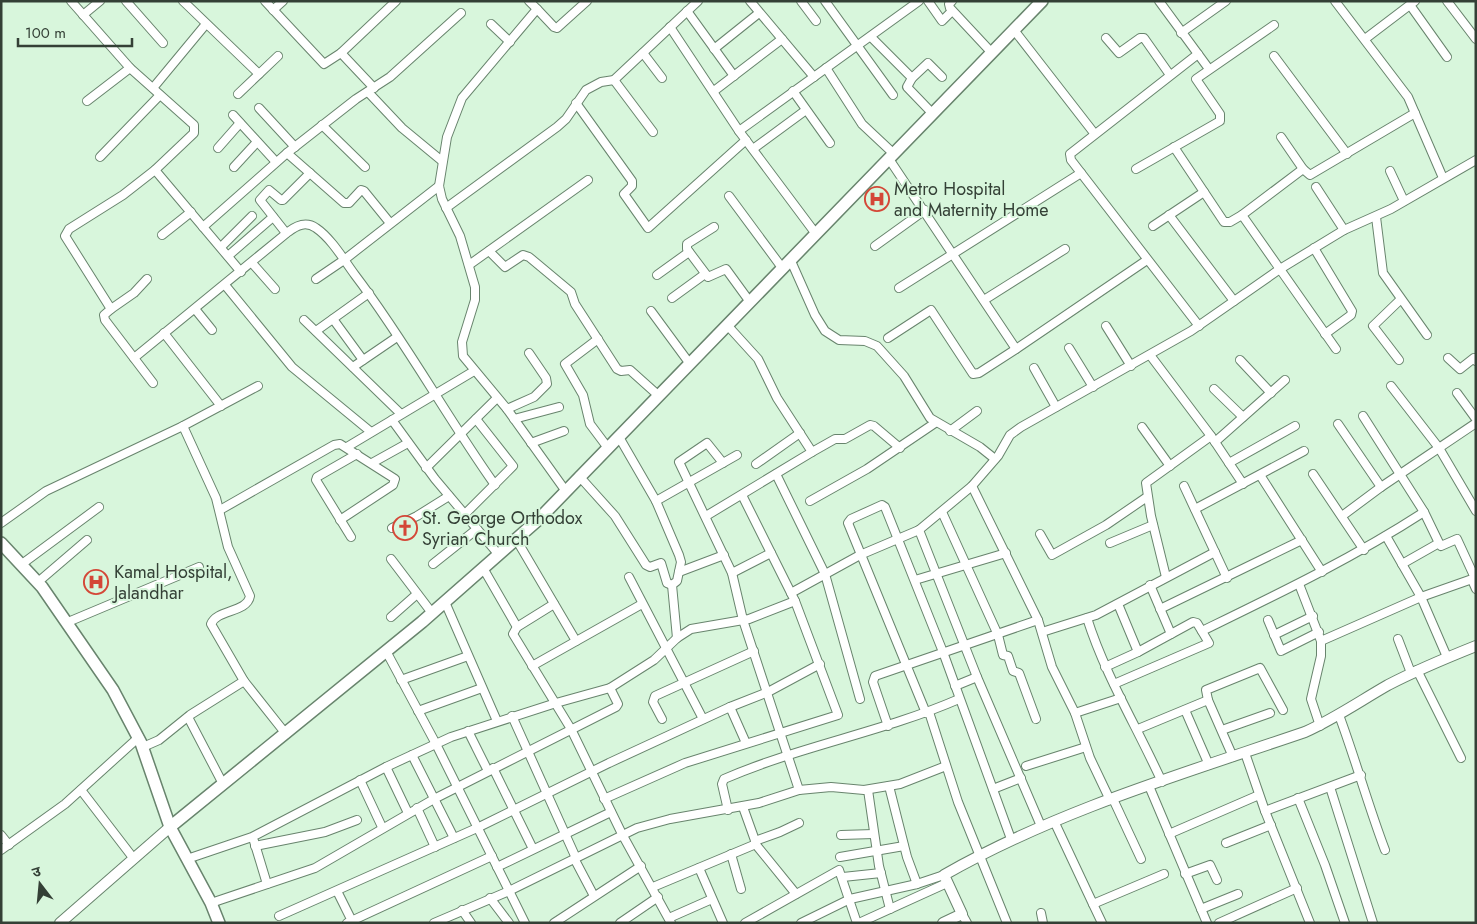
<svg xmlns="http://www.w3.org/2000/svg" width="1477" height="924" viewBox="0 0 1477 924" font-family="Jost,'Noto Sans Devanagari',sans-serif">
  <rect width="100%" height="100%" fill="#d8f6dc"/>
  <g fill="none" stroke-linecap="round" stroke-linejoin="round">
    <defs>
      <g id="minor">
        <path d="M71 1 130 68 194 125V133L155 170 241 272"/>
        <path d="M126 1 163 43"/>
        <path d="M183 1 259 74"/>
        <path d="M265 1 324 64 341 53 396 1"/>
        <path d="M529 1 537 9 462 98 447 137 439 186 442 199 460 236 475 287V300L462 342 463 356 507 409 565 490"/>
        <path d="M750 1 814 77"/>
        <path d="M801 1 816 21"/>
        <path d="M825 1 893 95"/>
        <path d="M928 1 942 21 952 11"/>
        <path d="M952 1 949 4 950 8 992 53"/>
        <path d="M1159 1 1209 69"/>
        <path d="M1335 1 1408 97 1443 178"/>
        <path d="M1447 1 1476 39"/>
        <path d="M1410 5 1447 57"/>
        <path d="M537 9 554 27 557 28 587 1"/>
        <path d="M273 10 283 1"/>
        <path d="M687 11 734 76"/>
        <path d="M83 15 100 1"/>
        <path d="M491 24 510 42"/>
        <path d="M670 27 739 131 816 234"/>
        <path d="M1014 30 1094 133"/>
        <path d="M1181 33 1226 1"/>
        <path d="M871 37 912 78 907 87 933 114"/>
        <path d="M1106 38 1119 53 1140 38H1144L1170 75"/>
        <path d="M1365 39 1415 1"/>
        <path d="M714 49 759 13"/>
        <path d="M341 53 374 88"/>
        <path d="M643 53 662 78"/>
        <path d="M1198 54 1070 154 1071 160 1199 326"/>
        <path d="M1274 56 1347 154"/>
        <path d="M826 68 862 124 894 154"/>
        <path d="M912 78 928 63 942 77"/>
        <path d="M614 80 653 132"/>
        <path d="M153 88 206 24"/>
        <path d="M714 91 782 39"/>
        <path d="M793 91 830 143"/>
        <path d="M368 92 402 128 442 161"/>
        <path d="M238 94 278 56"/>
        <path d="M87 101 130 68"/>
        <path d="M576 103 632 181V186L624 194 648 228 746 140"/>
        <path d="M259 108 295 147"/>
        <path d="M233 115 276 162"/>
        <path d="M322 125 365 167"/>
        <path d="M739 131 919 1"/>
        <path d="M1281 137 1303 169 1310 175 1415 113"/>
        <path d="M1174 147 1224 222H1230L1242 215"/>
        <path d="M218 148 240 123"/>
        <path d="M753 149 806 110"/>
        <path d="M287 153 344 203H349L361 190 364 191 390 223"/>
        <path d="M100 157 160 95"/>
        <path d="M889 159 1016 349 1147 260"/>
        <path d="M234 167 257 142"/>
        <path d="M1136 169 1220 121V114L1196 79 1274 25"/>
        <path d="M1303 169 1242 215 1336 349"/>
        <path d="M1390 171 1404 201"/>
        <path d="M1316 187 1344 230"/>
        <path d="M729 196 783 269"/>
        <path d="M446 208 557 127 566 119 586 90 601 82 614 80 698 1"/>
        <path d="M1169 215 1234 301"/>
        <path d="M1376 217 1383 273 1427 335"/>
        <path d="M1153 226 1204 192"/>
        <path d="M203 227 287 153 356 99 390 77 461 13"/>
        <path d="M714 227 687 244V249L708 277 726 269 750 302"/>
        <path d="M286 233 260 200 269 190 281 200H283L310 173"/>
        <path d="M162 235 191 212"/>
        <path d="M875 246 925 210"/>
        <path d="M221 247 252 216"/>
        <path d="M1314 248 1352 311 1351 315 1325 334"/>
        <path d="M489 251 505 267 523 255 529 257 571 292 575 304 617 369 621 371 630 370 659 396"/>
        <path d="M228 256 273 217"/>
        <path d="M791 261 815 315 825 331 839 340 865 341 877 346 904 376 930 418 980 447 995 459"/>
        <path d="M252 263 275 289"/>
        <path d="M469 265 588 180"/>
        <path d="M657 275 689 252"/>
        <path d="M316 279 344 260 439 186"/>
        <path d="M225 285 292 367 371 432"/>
        <path d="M899 288 1081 173"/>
        <path d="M672 298 705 274"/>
        <path d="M984 300 1065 249"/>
        <path d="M111 309 134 293 147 279"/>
        <path d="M195 309 212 330"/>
        <path d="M651 311 690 364"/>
        <path d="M333 319 363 360"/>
        <path d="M304 320 401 414"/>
        <path d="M728 326 758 359 777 398 812 452"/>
        <path d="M1106 326 1131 366"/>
        <path d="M316 331 369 293"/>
        <path d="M164 333 221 406"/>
        <path d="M888 338 931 310 973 374 979 373 1016 349"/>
        <path d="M598 339 565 364 583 395 590 424 608 448"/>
        <path d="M1069 348 1093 387"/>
        <path d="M1150 355 1211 436 1243 484"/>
        <path d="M134 358 288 232C297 225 306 221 316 228 331 238 344 260 355 275 406 342 446 416 495 485"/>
        <path d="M1448 358 1460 369 1474 358 1476 361"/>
        <path d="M1240 360 1271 393"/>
        <path d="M1399 360 1373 326 1400 300"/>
        <path d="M353 367 397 337"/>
        <path d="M1034 368 1056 407"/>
        <path d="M153 383 105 320 104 315 111 309 65 236 69 229 123 195 155 170"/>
        <path d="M1391 386 1439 448 1476 511"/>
        <path d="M1214 389 1243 417"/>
        <path d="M1457 393 1476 419"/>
        <path d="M507 409 534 397 547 384 546 378 529 353"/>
        <path d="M1363 416 1424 512 1439 543 1402 564"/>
        <path d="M514 419 559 407"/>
        <path d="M392 420 435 479 499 555"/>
        <path d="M1338 424 1381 487"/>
        <path d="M183 426 216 498 228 547 250 596C247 613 217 609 211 624L244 681 286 734"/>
        <path d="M1142 427 1170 466"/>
        <path d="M950 431 977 411"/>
        <path d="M619 437 656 501 679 555 681 562 677 581 672 585 677 638"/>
        <path d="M1215 442 1285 380"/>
        <path d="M531 443 564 431"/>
        <path d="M347 447 474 371"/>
        <path d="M372 463 408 443"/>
        <path d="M1229 463 1295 426"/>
        <path d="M756 464 800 433"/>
        <path d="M426 468 497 398"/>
        <path d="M776 474 825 574 860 699"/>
        <path d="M1313 474 1364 550"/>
        <path d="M1260 475 1322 572"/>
        <path d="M579 476 615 516 646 565 650 567 661 563 667 583 672 585"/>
        <path d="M972 486 1038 620 1052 667 1075 713 1090 758 1110 800"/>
        <path d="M1184 486 1227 578"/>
        <path d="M656 501 737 455"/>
        <path d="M810 501 867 469 935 423"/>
        <path d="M1195 509 1304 451"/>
        <path d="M220 510 334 445 340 444 395 479 393 485 340 520"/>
        <path d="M942 512 998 635 1003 655 1008 656 1013 671 1019 673 1036 719"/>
        <path d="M465 514 513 466 476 419"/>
        <path d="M706 516 812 452 835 439H845L870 425 874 426 900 448"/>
        <path d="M1342 516 1381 487 1476 423"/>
        <path d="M1 523 46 491 183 426 258 386"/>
        <path d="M392 528 417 516 449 496"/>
        <path d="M919 530 977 677 1041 826"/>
        <path d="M1040 534 1052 555 1106 525 1147 497"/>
        <path d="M1386 536 1421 597 1447 657"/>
        <path d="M351 537 316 480 317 477 357 454"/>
        <path d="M516 539 576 641"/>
        <path d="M1110 543 1153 525"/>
        <path d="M391 559 432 613"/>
        <path d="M22 564 99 507"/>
        <path d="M433 564 477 529"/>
        <path d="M483 568 517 627"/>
        <path d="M679 572 724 555"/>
        <path d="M732 573 771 553"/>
        <path d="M629 577 703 719"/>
        <path d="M1166 577 1151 516 1146 483 1211 436"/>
        <path d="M915 580 1006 553"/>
        <path d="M1472 580 1476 589"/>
        <path d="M38 582 87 540"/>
        <path d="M1299 584 1321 641V656L1311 699 1320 726"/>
        <path d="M1150 585 1171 634"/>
        <path d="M791 593 860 555 919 530 972 486 998 456 1010 435 1021 427 1191 331 1280 269 1344 230 1391 209 1476 160"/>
        <path d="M445 602 497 721"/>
        <path d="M554 604 517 627 513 634 571 729 622 834 671 923"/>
        <path d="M1118 604 1138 652"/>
        <path d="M1160 609 1302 540"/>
        <path d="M391 617 417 594"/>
        <path d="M1087 618C1105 675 1137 727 1162 782"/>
        <path d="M1268 620 1281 651 1319 632"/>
        <path d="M68 622 199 567"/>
        <path d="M1202 631C1278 594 1353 558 1424 512"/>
        <path d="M1042 632 1096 615 1215 552"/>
        <path d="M1274 635 1313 616"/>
        <path d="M1398 639 1411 673"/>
        <path d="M1321 641 1421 597 1475 578 1457 539 1441 546 1439 543"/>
        <path d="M386 651 436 744 525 923"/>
        <path d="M532 666 642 604"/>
        <path d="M1105 667 1138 652 1193 622 1197 623 1209 643 1114 684"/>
        <path d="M1417 670 1461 758"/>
        <path d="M401 680 468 656"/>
        <path d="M955 686 977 677"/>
        <path d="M730 707 746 743"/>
        <path d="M1185 710 1209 765"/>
        <path d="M418 711 482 688"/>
        <path d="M929 712 958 802 1007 923"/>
        <path d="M926 713 848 523 851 519 882 505 885 507 943 652 1011 839"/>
        <path d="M1075 713 1121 698"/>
        <path d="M1339 715C1356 761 1368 805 1385 850"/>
        <path d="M512 716 576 858"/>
        <path d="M188 717 223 784"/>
        <path d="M662 719 653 702 655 696 754 651"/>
        <path d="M888 726 873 682 875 676 1038 620"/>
        <path d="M1138 729 1208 700"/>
        <path d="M1222 730 1270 713"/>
        <path d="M468 731 488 771"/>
        <path d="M143 747 159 740 190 715 244 681"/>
        <path d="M1245 753 1265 811 1310 923"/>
        <path d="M412 755 454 838"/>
        <path d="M1233 757 1208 700 1206 690 1260 668 1283 710"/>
        <path d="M1026 766 1086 747"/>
        <path d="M386 767 408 813"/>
        <path d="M493 768 533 849"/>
        <path d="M360 780 382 827"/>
        <path d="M889 786 907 857 917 884"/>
        <path d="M1149 786 1207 923"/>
        <path d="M1330 787 1373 923"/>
        <path d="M993 789 1021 778"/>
        <path d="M81 790 134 859"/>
        <path d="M799 790 831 787 864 790 900 784 946 766"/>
        <path d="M868 790 879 866 890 909"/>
        <path d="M1298 798 1325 865 1345 923"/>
        <path d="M604 799 685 763 838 715 795 601 742 495"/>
        <path d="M1113 799 1141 859"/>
        <path d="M743 807 757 846 796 894"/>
        <path d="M417 808 435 847"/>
        <path d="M728 810 722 784 724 779C800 746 883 732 959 699"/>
        <path d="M1265 811 1361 775"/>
        <path d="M1054 821 1093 904 1164 874"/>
        <path d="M1169 834 1259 795"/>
        <path d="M1 835 9 845"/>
        <path d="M841 835 874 834"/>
        <path d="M254 841 267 884"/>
        <path d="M755 841 780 832 799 823"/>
        <path d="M1226 843 1271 825"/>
        <path d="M255 846 325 832 357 820"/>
        <path d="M1 850 65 804 139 737"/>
        <path d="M731 854 741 889"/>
        <path d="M840 857 904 846"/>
        <path d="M187 859 252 837 386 767 451 737 556 703 610 688 654 660 677 638 691 629 749 619 795 601"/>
        <path d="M575 860 594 896"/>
        <path d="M497 867 611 812"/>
        <path d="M699 868 723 923"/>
        <path d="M1185 874 1210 865 1217 880"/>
        <path d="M843 877 881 873"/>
        <path d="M653 887 756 844"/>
        <path d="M337 891 353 923"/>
        <path d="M490 898 509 923"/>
        <path d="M211 903 315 868 434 799 616 707 618 704 610 688"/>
        <path d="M1093 904 1102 923"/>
        <path d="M1201 909 1238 894"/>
        <path d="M462 910 471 923"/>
        <path d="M1041 913 1043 923"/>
        <path d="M962 914 967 923"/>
        <path d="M279 916 477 828 609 763 730 707 768 692 820 664"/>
        <path d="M669 918 712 899"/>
        <path d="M347 923 492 856"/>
        <path d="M434 923 509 891 637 828 670 819 759 803 799 790 743 620 732 573 679 462 707 443 723 463"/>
        <path d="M554 923 641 866"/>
        <path d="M620 923 658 897"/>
        <path d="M745 923 839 870 857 923"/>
        <path d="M801 923 850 899 917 884 944 875"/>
        <path d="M859 923 947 883"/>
        <path d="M1219 923 1297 888"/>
      </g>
      <g id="tertiary">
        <path d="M60 923 170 827"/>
        <path d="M943 923 962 914 944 875C1056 811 1182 774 1305 732 1334 719 1360 701 1388 685 1417 670 1446 658 1476 646"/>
      </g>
      <g id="secondary">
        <path d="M1 543 42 587 113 690 141 743 170 827 211 903 219 923"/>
        <path d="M170 827 422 622 539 519 1042 1"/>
      </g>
    </defs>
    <use href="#minor" stroke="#68846d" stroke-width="10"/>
    <use href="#tertiary" stroke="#68846d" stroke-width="12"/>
    <use href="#secondary" stroke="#68846d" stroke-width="14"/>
    <use href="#minor" stroke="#fff" stroke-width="8"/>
    <use href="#tertiary" stroke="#fff" stroke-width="10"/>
    <use href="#secondary" stroke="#fff" stroke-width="11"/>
  </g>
  <defs>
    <symbol id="hospital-ring" viewBox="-11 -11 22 22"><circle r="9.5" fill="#d8f6dc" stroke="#d44737" stroke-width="1.5"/><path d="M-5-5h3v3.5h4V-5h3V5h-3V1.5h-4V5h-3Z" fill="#d44737"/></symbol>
    <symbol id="church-ring" viewBox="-11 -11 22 22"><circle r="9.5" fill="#d8f6dc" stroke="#d44737" stroke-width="1.5"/><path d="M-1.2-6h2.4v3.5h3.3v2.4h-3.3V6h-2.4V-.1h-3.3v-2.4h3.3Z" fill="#d44737"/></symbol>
  </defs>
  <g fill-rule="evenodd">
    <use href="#hospital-ring" x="863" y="185" width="28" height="28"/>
    <use href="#church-ring" x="391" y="514" width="28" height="28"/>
    <use href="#hospital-ring" x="82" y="568" width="28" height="28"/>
  </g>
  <g text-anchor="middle" stroke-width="4" stroke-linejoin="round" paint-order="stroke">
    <g font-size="18" fill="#344036" stroke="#d8f6dc" text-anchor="start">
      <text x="894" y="195">Metro Hospital<tspan x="894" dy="21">and Maternity Home</tspan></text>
      <text x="422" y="524">St. George Orthodox<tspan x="422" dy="21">Syrian Church</tspan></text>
      <text x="114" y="578">Kamal Hospital,<tspan x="114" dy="21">Jalandhar</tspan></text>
    </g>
  </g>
  <rect width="1477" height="924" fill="none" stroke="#344036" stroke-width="5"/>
  <g transform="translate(40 884) rotate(344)" stroke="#d8f6dc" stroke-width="4" paint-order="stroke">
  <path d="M0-4L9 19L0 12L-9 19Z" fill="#344036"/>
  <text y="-8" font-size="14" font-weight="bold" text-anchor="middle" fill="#344036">उ</text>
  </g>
  <path d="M18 38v8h114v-8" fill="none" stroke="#344036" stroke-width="2.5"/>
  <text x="25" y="38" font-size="15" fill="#344036" stroke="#d8f6dc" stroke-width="4" paint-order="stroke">100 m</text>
</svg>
